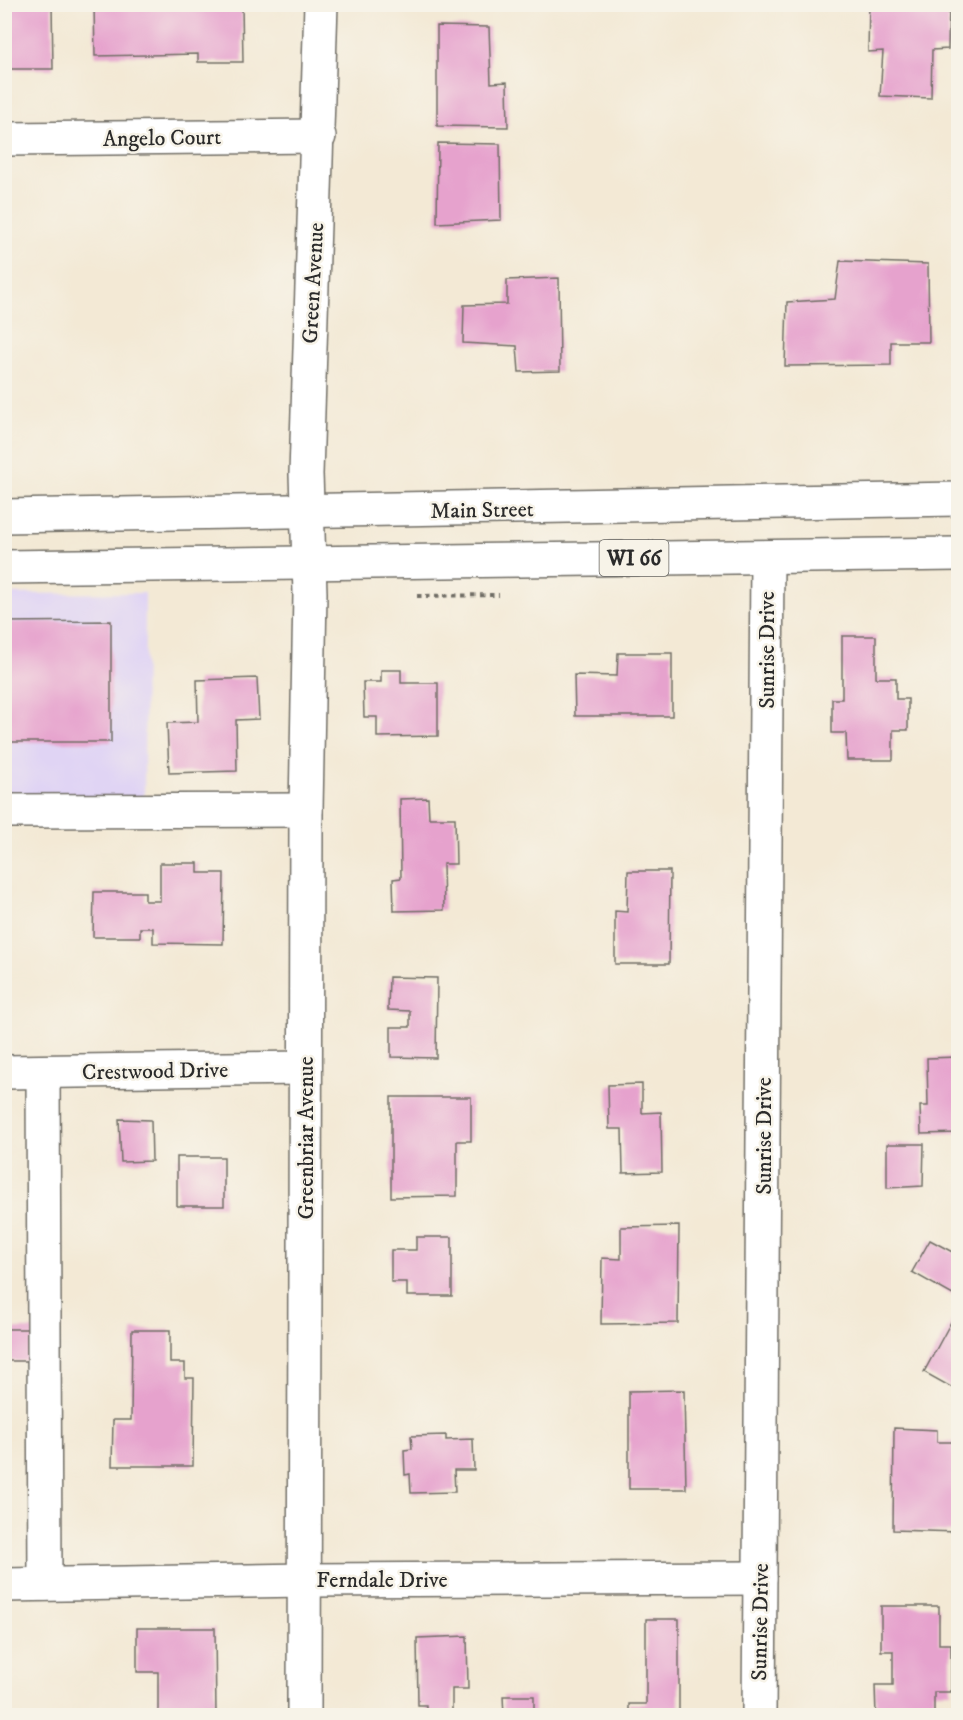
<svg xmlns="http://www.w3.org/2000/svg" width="963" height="1720" viewBox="0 0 963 1720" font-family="'IM FELL DW Pica',serif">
  <rect width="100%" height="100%" fill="#f7f3e8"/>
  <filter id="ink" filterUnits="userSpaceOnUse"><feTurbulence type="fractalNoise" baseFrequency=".0167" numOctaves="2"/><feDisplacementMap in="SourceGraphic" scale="12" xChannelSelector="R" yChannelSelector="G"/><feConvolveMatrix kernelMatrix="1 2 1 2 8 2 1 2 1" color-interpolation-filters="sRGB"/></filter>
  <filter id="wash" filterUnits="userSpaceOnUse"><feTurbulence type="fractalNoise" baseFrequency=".008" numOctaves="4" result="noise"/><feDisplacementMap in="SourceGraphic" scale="24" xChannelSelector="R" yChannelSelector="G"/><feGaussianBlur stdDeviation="1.35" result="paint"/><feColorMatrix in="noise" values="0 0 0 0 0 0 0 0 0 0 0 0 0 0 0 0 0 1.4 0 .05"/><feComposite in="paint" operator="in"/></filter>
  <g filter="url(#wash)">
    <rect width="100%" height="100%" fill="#f3e9d5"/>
    <path fill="#e0d4f4" d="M145 593 144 824H5L4 594Z"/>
    <g id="blocks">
      <g fill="#e6a2cd">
        <path d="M4 4H52L53 69H7V57H4Z"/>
        <path d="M869 4H949L948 49 932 50 931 98 880 96 883 51 868 52Z"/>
        <path d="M94 5H242L243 62H198V54L95 56Z"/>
        <path d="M437 26 489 27 491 83 507 82 508 127 437 126Z"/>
        <path d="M438 143 500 144 501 220 437 223Z"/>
        <path d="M840 261 928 264 929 342H891V365L785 366 787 302 835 299Z"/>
        <path d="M559 278 560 371 519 372 517 346 463 343 464 305 507 304V280Z"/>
        <path d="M111 621V742H4V622Z"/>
        <path d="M842 636H876V678H896V699H908V730H893V760H847L846 733H832V699H842Z"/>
        <path d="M618 653H672V716H575L574 675 617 676Z"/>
        <path d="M381 670H401V683H438V736L377 737V717H364L363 682H381Z"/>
        <path d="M257 678 259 719 236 720 237 771 169 773 167 723 198 722 197 680Z"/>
        <path d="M428 798 429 818H455L456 864H443L444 910 394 911 393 879 401 878 400 799Z"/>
        <path d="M160 863H198V873H224L223 944 153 943V928H140V937H93L94 892H145V901H160Z"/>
        <path d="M628 871H670L669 964H615V911L627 912Z"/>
        <path d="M389 977 437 978 436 1058 391 1057V1027H410V1011L388 1010Z"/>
        <path d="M958 1057V1133L921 1134 920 1106H928L927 1058Z"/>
        <path d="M642 1084V1113L661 1112 662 1172 623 1173 622 1129H609L608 1085Z"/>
        <path d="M391 1097H471V1141H457V1196L391 1197Z"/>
        <path d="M119 1119 151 1120 152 1161 121 1162Z"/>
        <path d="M887 1144H924L923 1186 887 1188Z"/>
        <rect x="177" y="1157" width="47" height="49"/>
        <path d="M679 1226 678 1323 601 1324 602 1258 621 1259V1227Z"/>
        <path d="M416 1237H452V1296H407V1282H391V1250H416Z"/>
        <path d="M930 1240 958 1255V1298L912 1272Z"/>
        <path d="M958 1309V1391L924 1372Z"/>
        <rect x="4" y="1329" width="30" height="32"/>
        <path d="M132 1330H170V1363H185V1378H194L193 1466H112L113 1420H131Z"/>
        <path d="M684 1390 686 1489H629V1391Z"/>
        <path d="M894 1428 937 1430V1442H958V1532L893 1530Z"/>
        <path d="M446 1435V1440L473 1439 474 1470H454L455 1492 411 1493 410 1474 405 1475 404 1450 412 1449 411 1436Z"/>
        <path d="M881 1606H939V1644H951V1692H934V1716H876L875 1685H893V1651H881Z"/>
        <path d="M646 1619H679V1716H629V1704H646Z"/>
        <path d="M137 1628H215L216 1716H158V1672H137Z"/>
        <path d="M467 1636 468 1689H452V1716H426V1705H418L417 1638Z"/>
        <path d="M503 1696H534V1716H504Z"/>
      </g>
    </g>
  </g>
  <g filter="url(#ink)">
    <use href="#blocks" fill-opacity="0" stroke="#716e66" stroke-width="1.5"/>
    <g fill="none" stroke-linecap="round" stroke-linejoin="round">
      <defs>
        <g id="minor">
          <path d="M4 139 319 136"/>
          <path d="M4 811 306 810"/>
          <path d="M4 1072 305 1068"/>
          <path d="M43 1072 45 1584"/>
          <path d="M4 1585 305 1580 760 1578"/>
          <path d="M304 1716 306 810 310 593 306 474 321 4"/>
          <path d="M759 1716 767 557"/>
        </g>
        <g id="major">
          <path d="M4 516 958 499"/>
          <path d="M4 567 958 554"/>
        </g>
      </defs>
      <use href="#minor" stroke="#716e66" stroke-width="36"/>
      <use href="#major" stroke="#716e66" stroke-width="36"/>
      <path stroke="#716e66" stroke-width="4" stroke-dasharray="4.5 4.5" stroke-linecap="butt" d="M417 596 499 595"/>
      <use href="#minor" stroke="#fff" stroke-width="33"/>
      <use href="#major" stroke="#fff" stroke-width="33"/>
    </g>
  </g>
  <g text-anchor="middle" stroke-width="5" stroke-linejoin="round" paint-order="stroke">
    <rect fill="#f7f3e8" stroke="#686764" stroke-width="1.5" x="599.5" y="540" width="69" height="36" rx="4.5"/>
    <g font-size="21" font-weight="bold" fill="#2b2b2b">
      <text x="634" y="565">WI 66</text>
    </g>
    <g font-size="22" fill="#2b2b2b" stroke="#f7f3e8">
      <text transform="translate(162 137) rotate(-1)" y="8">Angelo Court</text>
      <text transform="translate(312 283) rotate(-87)" y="8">Green Avenue</text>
      <text transform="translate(482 509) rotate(-1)" y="8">Main Street</text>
      <text transform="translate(766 650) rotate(-90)" y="8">Sunrise Drive</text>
      <text transform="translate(155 1070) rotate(-1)" y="8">Crestwood Drive</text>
      <text transform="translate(763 1136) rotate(-90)" y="8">Sunrise Drive</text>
      <text transform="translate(305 1138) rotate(-90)" y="8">Greenbriar Avenue</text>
      <text x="382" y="1587">Ferndale Drive</text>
      <text transform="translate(759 1622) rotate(-89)" y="8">Sunrise Drive</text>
    </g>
  </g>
  <rect width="963" height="1720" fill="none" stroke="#f7f3e8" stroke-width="24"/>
</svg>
